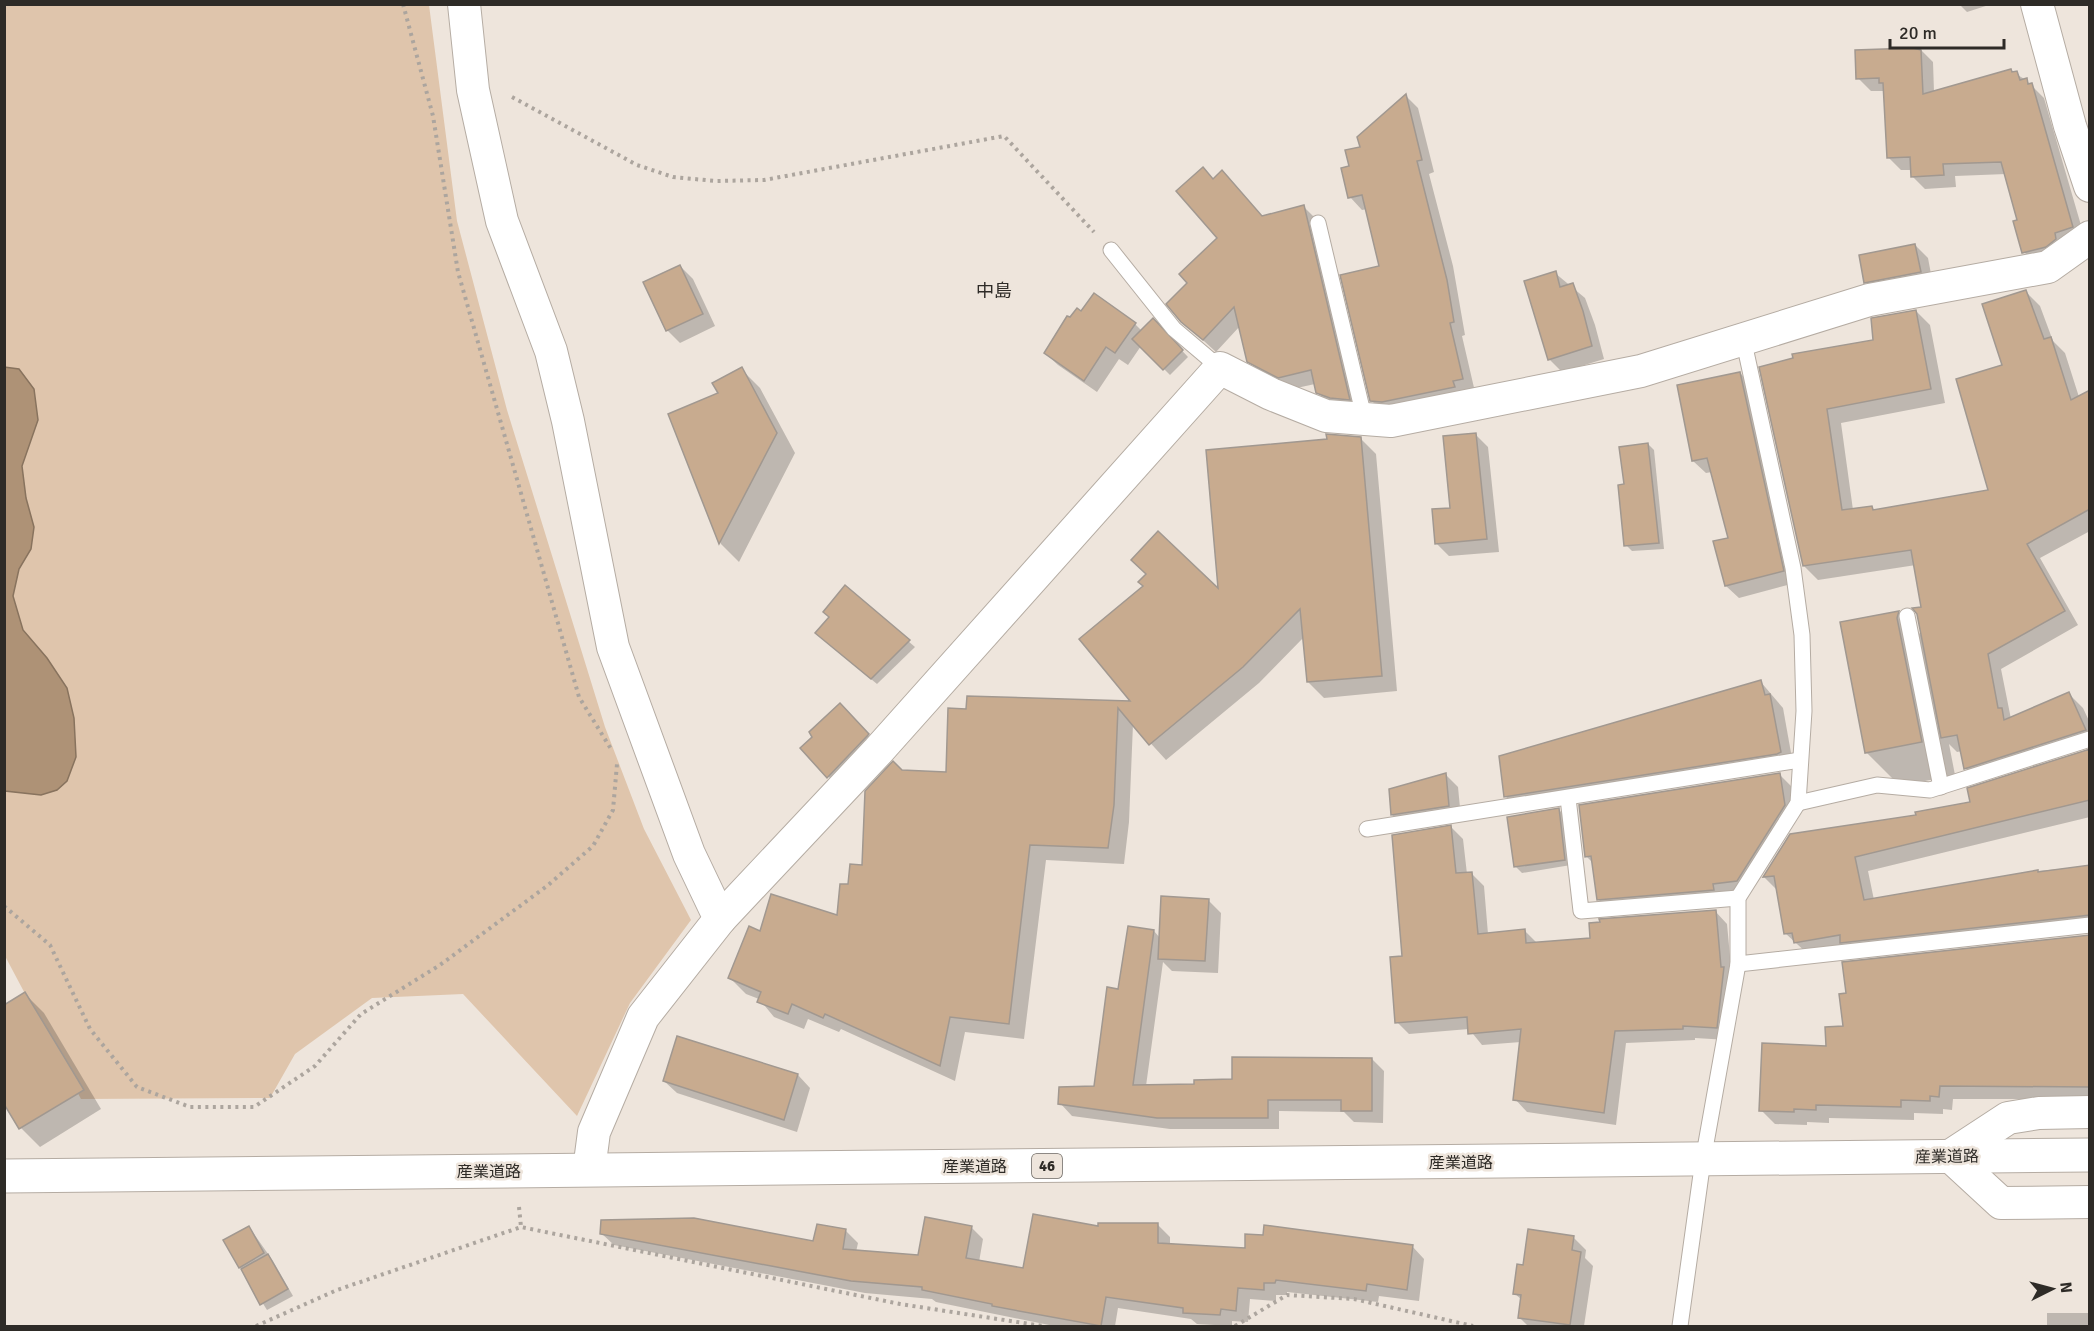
<svg xmlns="http://www.w3.org/2000/svg" width="2094" height="1331" viewBox="0 0 2094 1331" font-family="Signika,'Noto Sans JP',sans-serif">
  <rect width="100%" height="100%" fill="#eee5dc"/>
  <path fill="#dfc5ac" d="M5 5H429L457 221 507 410 605 727 644 829 691 920 630 1003 577 1116 463 994 372 998 295 1054 270 1098 81 1099 5 956Z"/>
  <path fill="#ae9276" stroke="#88735e" stroke-width="1.5" d="M4 367 19 369 34 389 38 420 22 466 26 498 34 527 31 549 19 569 13 596 23 630 47 658 67 688 74 718 76 757 67 781 57 790 41 795 5 791Z"/>
  <g fill="#0003">
    <path d="M1959 4H1992L1967 12Z"/>
    <path d="M1920 49 1933 62 1934 92 2011 71 2026 80 2044 98 2085 239 2037 265 2024 252 2019 221 2006 174 1955 176 1956 187 1925 189 1912 176V170H1901L1888 157 1885 91H1871L1858 78 1857 52Z"/>
    <path d="M1406 96 1418 108 1434 172 1429 174 1453 266 1465 335 1462 336 1475 392 1385 414 1372 401 1381 267 1367 209 1362 210 1350 197 1351 168 1362 148Z"/>
    <path d="M1214 180 1263 217 1304 207 1316 219 1361 411 1330 405 1317 392 1315 384 1292 389 1262 374 1249 361 1240 326 1216 352 1182 321 1189 283 1219 238Z"/>
    <path d="M1915 245 1928 258 1933 285 1878 295 1866 282Z"/>
    <path d="M680 266 693 279 715 326 680 343 667 330Z"/>
    <path d="M1555 273 1585 298 1595 325 1604 359 1562 372 1549 359Z"/>
    <path d="M2026 292 2040 306 2053 341 2065 353 2079 397 2090 390V531L2040 558 2078 625 2001 669 2011 719 2069 694 2083 708 2090 723V747L1979 782 1965 768 1962 751 1957 752 1949 744 1955 775 1900 786 1866 752 1842 623 1899 612 1922 636 1923 608 1916 565 1818 580 1804 566 1761 368 1875 341 1916 311 1930 325 1945 403 1841 423 1853 510 1872 507 1875 511 1990 491 2004 366Z"/>
    <path d="M1082 313 1135 324 1142 331 1153 320 1188 357 1170 375 1141 346 1128 365 1119 359 1097 392 1058 365 1045 353 1070 319Z"/>
    <path d="M741 369 760 388 795 453 739 562 721 544 670 414 720 394Z"/>
    <path d="M1740 373 1753 386 1795 583 1739 598 1726 586 1729 539 1712 472 1706 473 1693 461 1679 386Z"/>
    <path d="M1475 434 1488 447 1499 552 1449 556 1437 544 1452 509Z"/>
    <path d="M1360 438 1376 454 1397 691 1324 698 1308 682 1304 637 1259 683 1166 760 1133 724 1129 822 1124 864 1046 860 1024 1039 965 1032 955 1081 841 1029 839 1032 808 1019 804 1029 774 1017 759 999 746 994 730 978 761 933 839 917 849 886 864 866 902 772 948 774 949 710 1133 702 1220 591Z"/>
    <path d="M1648 444 1654 450 1664 549 1632 551 1626 545Z"/>
    <path d="M845 587 915 647 877 684 823 639Z"/>
    <path d="M1760 681 1783 708 1793 764 1519 809 1506 797Z"/>
    <path d="M852 718 880 748 841 790 802 748 814 737Z"/>
    <path d="M2090 751V817L1868 871 1874 900 2038 871 2090 866V930L1809 955 1785 933 1778 891 1764 877 1791 836 1917 816 1972 803Z"/>
    <path d="M1446 775 1458 787 1461 818 1405 827 1392 815Z"/>
    <path d="M1780 775 1792 787 1797 818 1750 893 1611 912 1598 899 1594 864 1586 856Z"/>
    <path d="M1559 810 1565 816 1571 865 1522 873 1516 867Z"/>
    <path d="M1451 827 1463 839 1467 874H1472L1484 886 1488 934 1524 930 1537 943 1592 939 1715 911 1727 924 1732 978 1728 1040 1695 1038V1040L1626 1043 1616 1125 1527 1112 1515 1099 1521 1042 1482 1045 1469 1029 1409 1034 1397 1022 1404 958Z"/>
    <path d="M1208 900 1221 913 1218 973 1172 971 1163 962 1146 1086 1195 1085 1372 1059 1384 1071 1383 1123 1354 1122 1344 1112 1279 1111V1129H1170L1072 1116 1060 1103 1095 1088 1119 990 1154 931 1160 938Z"/>
    <path d="M2090 936V1099H1953L1952 1110 1943 1109V1114L1914 1113V1120L1829 1118V1123L1807 1122V1125L1775 1124 1761 1110 1827 1047Z"/>
    <path d="M25 994 44 1013 101 1109 40 1147 21 1128 4 1101Z"/>
    <path d="M798 1075 810 1088 797 1132 677 1093 664 1081Z"/>
    <path d="M1158 1225 1170 1237V1245L1246 1249 1412 1246 1424 1259 1419 1301 1379 1296 1378 1302 1287 1292V1295H1276V1301L1250 1299 1248 1322 1232 1321V1326L1197 1324 1191 1319 1118 1308 1115 1326H1054L936 1302 932 1299 865 1293 614 1245 601 1233 814 1243 846 1231 858 1243 856 1252 919 1256 971 1227 983 1239 979 1262 1024 1270 1099 1227Z"/>
    <path d="M249 1227 273 1261 293 1296 267 1310 240 1267Z"/>
    <path d="M1573 1237 1586 1250 1585 1258 1593 1266 1584 1326H1528L1519 1317 1522 1300 1514 1293Z"/>
    <rect x="2047" y="1313" width="43" height="13"/>
  </g>
  <g fill="#c8ab8f" stroke="#a19890" stroke-width="1.5">
    <path d="M1913 48 1921 50 1923 94 2011 69 2012 72 2017 71 2020 80 2027 78 2028 84 2032 83 2073 227 2055 233 2056 239 2046 247 2022 253 2013 221 2017 220 2001 162 1943 164 1944 175 1911 177 1910 157 1887 158 1883 83H1879V78L1856 79 1855 50Z"/>
    <path d="M1406 94 1422 160 1417 161 1447 280 1454 322 1450 323 1463 379 1453 381 1455 387 1382 402 1370 401 1340 275 1379 266 1362 195 1348 198 1341 168 1349 166 1345 150 1360 147 1357 137Z"/>
    <path d="M1203 167 1213 179 1222 170 1262 216 1304 205 1350 400 1330 398 1316 393 1311 370 1278 378 1247 362 1234 307 1203 340 1181 322 1166 304 1187 283 1179 274 1217 238 1176 191Z"/>
    <path d="M1915 244 1921 272 1864 283 1859 255Z"/>
    <path d="M680 265 703 314 666 331 643 282Z"/>
    <path d="M1556 271 1560 287 1573 283 1583 311 1592 346 1548 360 1524 281Z"/>
    <path d="M2026 290 2044 339 2051 337 2071 400 2090 390V509L2027 544 2065 611 1988 654 1998 708H2002L2004 720 2069 692 2086 730 1964 769 1957 735 1941 738 1917 614 1912 608 1921 607 1911 550 1803 566 1759 367 1793 358 1792 354 1873 340 1871 318 1916 310 1931 389 1827 409 1842 510 1872 506 1873 510 1988 490 1956 379 2002 365 1982 304Z"/>
    <path d="M1094 293 1136 323 1115 353 1106 347 1084 381 1044 353 1067 316 1070 317 1077 308 1081 311Z"/>
    <path d="M1153 318 1183 350 1163 370 1132 339Z"/>
    <path d="M742 367 777 433 719 544 668 414 718 393 712 383Z"/>
    <path d="M1740 372 1784 571 1725 586 1713 541 1728 538 1707 458 1692 461 1677 385Z"/>
    <path d="M1476 433 1487 539 1435 544 1432 509 1450 508 1443 436Z"/>
    <path d="M1326 434 1361 437 1382 676 1307 682 1300 609 1243 667 1149 745 1118 708 1114 805 1108 848 1030 845 1009 1024 950 1017 940 1066 825 1014 823 1018 792 1004 788 1014 757 1002 761 992 728 978 749 926 760 931 771 894 837 915 840 884H848L850 864 862 865 865 791 893 761 902 770 946 772 948 708 966 709 967 696 1130 701 1079 639 1143 586 1138 582 1146 574 1131 560 1158 531 1218 588 1206 450 1327 439Z"/>
    <path d="M1648 443 1659 543 1624 546 1618 485 1624 484 1619 447Z"/>
    <path d="M845 585 910 640 871 679 815 633 829 617 823 612Z"/>
    <path d="M1899 611 1897 618 1922 742 1865 753 1840 622Z"/>
    <path d="M1761 680 1765 695 1770 694 1781 752 1777 754 1504 797 1499 756Z"/>
    <path d="M840 703 869 734 827 778 800 748 812 737 809 732Z"/>
    <path d="M2090 749V800L1855 857 1864 900 2038 870V872L2090 865V915L1840 943V935L1794 943 1792 933 1784 934 1774 876 1763 877 1790 834 1916 815 1915 812 1970 802 1967 788Z"/>
    <path d="M1446 773 1449 806 1391 815 1389 789Z"/>
    <path d="M1780 773 1785 805 1737 881 1713 884 1714 890 1597 900 1591 856 1585 857 1579 805Z"/>
    <path d="M1559 808 1565 860 1514 867 1507 817Z"/>
    <path d="M1451 825 1456 873 1472 872 1478 934 1525 929 1526 943 1590 938 1589 923 1600 922 1599 919 1716 910 1721 967H1724L1717 1028 1683 1026V1029L1615 1031 1604 1113 1513 1100 1521 1029 1468 1034 1467 1017 1395 1023 1390 957 1402 956 1392 835Z"/>
    <path d="M1161 896 1209 899 1205 961 1158 959Z"/>
    <path d="M1128 926 1154 930 1133 1085 1194 1084V1080L1232 1079V1057L1372 1058V1111H1341V1100H1268V1118H1157L1058 1104 1059 1087 1094 1086 1107 987 1118 989Z"/>
    <path d="M2090 935V1087L1940 1086 1939 1097 1930 1096V1101L1901 1100V1107L1816 1105V1110L1794 1109V1112L1759 1111 1762 1043 1826 1046 1825 1027 1843 1026 1839 994 1846 993 1842 962Z"/>
    <path d="M25 992 84 1090 19 1129 4 1104V1005Z"/>
    <path d="M677 1036 798 1074 784 1120 663 1081Z"/>
    <path d="M1033 1214 1098 1226V1223H1158V1243L1245 1248V1234L1263 1235 1264 1225 1413 1245 1407 1290 1367 1284 1366 1291 1276 1280 1275 1283H1264V1290L1238 1288 1236 1311 1221 1309 1220 1315 1183 1313V1308L1106 1297 1101 1326 992 1306V1304L922 1290V1287L851 1281 600 1234 601 1220 694 1218 813 1241 817 1224 846 1229 843 1249 918 1255 925 1217 972 1226 966 1258 1023 1268Z"/>
    <path d="M249 1226 264 1253 239 1268 223 1240Z"/>
    <path d="M1528 1229 1574 1236 1572 1250 1581 1252 1570 1325 1518 1318 1521 1295 1513 1294 1517 1264 1523 1265Z"/>
    <path d="M268 1254 288 1289 260 1305 241 1269Z"/>
  </g>
  <g fill="none" stroke-linecap="round" stroke-linejoin="round">
    <defs>
      <g id="service">
        <path d="M1318 223 1365 421"/>
        <path d="M1111 250 1174 329 1220 368"/>
        <path d="M1907 616 1941 787"/>
        <path d="M1568 798 1581 911 1738 898"/>
        <path d="M1798 803 1877 785 1930 790 2090 739"/>
        <path d="M1367 829 1800 760"/>
        <path d="M1738 964 2090 925"/>
        <path d="M1680 1326 1703 1160 1738 964V898L1798 803 1804 711 1802 635 1793 568 1743 338"/>
      </g>
      <g id="minor">
        <path d="M464 4 473 90 502 221 551 351 568 421 613 647 689 854 720 919 643 1017 594 1132 589 1170"/>
        <path d="M2037 4 2070 126 2090 186"/>
        <path d="M720 919 878 751 1220 368 1271 394 1326 416 1391 421 1641 371 1869 300 2048 267 2090 237"/>
        <path d="M2090 1112 2039 1113 2008 1118 1950 1156 2001 1203 2090 1202"/>
      </g>
      <path id="primary" d="M4 1176 2090 1155"/>
    </defs>
    <use href="#service" stroke="#b5aca3" stroke-width="17"/>
    <use href="#minor" stroke="#b5aca3" stroke-width="34"/>
    <use href="#primary" stroke="#b5aca3" stroke-width="35"/>
    <g stroke="#aca59e" stroke-width="4" stroke-dasharray="3 4.5" stroke-linecap="butt">
      <path d="M403 4 433 116 458 272 579 697 611 749"/>
      <path d="M512 97 637 165 673 177 715 181 764 180 1004 136 1094 232"/>
      <path d="M4 906 50 945 90 1029 137 1087 190 1107H254L315 1066 361 1014 440 965 547 886 593 846 613 810 617 764"/>
      <path d="M519 1207 521 1227"/>
      <path d="M256 1326 337 1290 521 1227 900 1304 1043 1326"/>
      <path d="M1235 1326 1287 1295 1354 1299 1473 1326"/>
    </g>
    <use href="#service" stroke="#fff" stroke-width="15"/>
    <use href="#minor" stroke="#fff" stroke-width="32"/>
    <use href="#primary" stroke="#fff" stroke-width="33"/>
  </g>
  <g text-anchor="middle" stroke-width="5" stroke-linejoin="round" paint-order="stroke">
    <rect fill="#eee5dc" stroke="#68635d" stroke-width="1.5" x="1032" y="1154" width="30" height="24" rx="4.5"/>
    <g font-size="15" font-weight="bold" fill="#2e2b27">
      <text x="1047" y="1171">46</text>
    </g>
    <g font-size="16" fill="#2e2b27" stroke="#eee5dc">
      <text transform="translate(1947 1156) rotate(-1)" y="6">産業道路</text>
      <text x="1461" y="1168">産業道路</text>
      <text x="975" y="1172">産業道路</text>
      <text x="489" y="1177">産業道路</text>
    </g>
    <g font-size="18" fill="#2e2b27" stroke="#eee5dc">
      <text x="994" y="297">中島</text>
    </g>
  </g>
  <rect width="2094" height="1331" fill="none" stroke="#2e2b27" stroke-width="12"/>
  <g transform="translate(2052 1289) rotate(84)" stroke="#eee5dc" stroke-width="4.5" paint-order="stroke">
  <path d="M0-4.5L10 22L0 15L-10 22Z" fill="#2e2b27"/>
  <text y="-9" font-size="16" font-weight="bold" text-anchor="middle" fill="#2e2b27">N</text>
  </g>
  <path d="M1890 39v9h114v-9" fill="none" stroke="#2e2b27" stroke-width="3"/>
  <text x="1899" y="39" font-size="18" fill="#2e2b27" stroke="#eee5dc" stroke-width="4.5" paint-order="stroke">20 m</text>
</svg>
